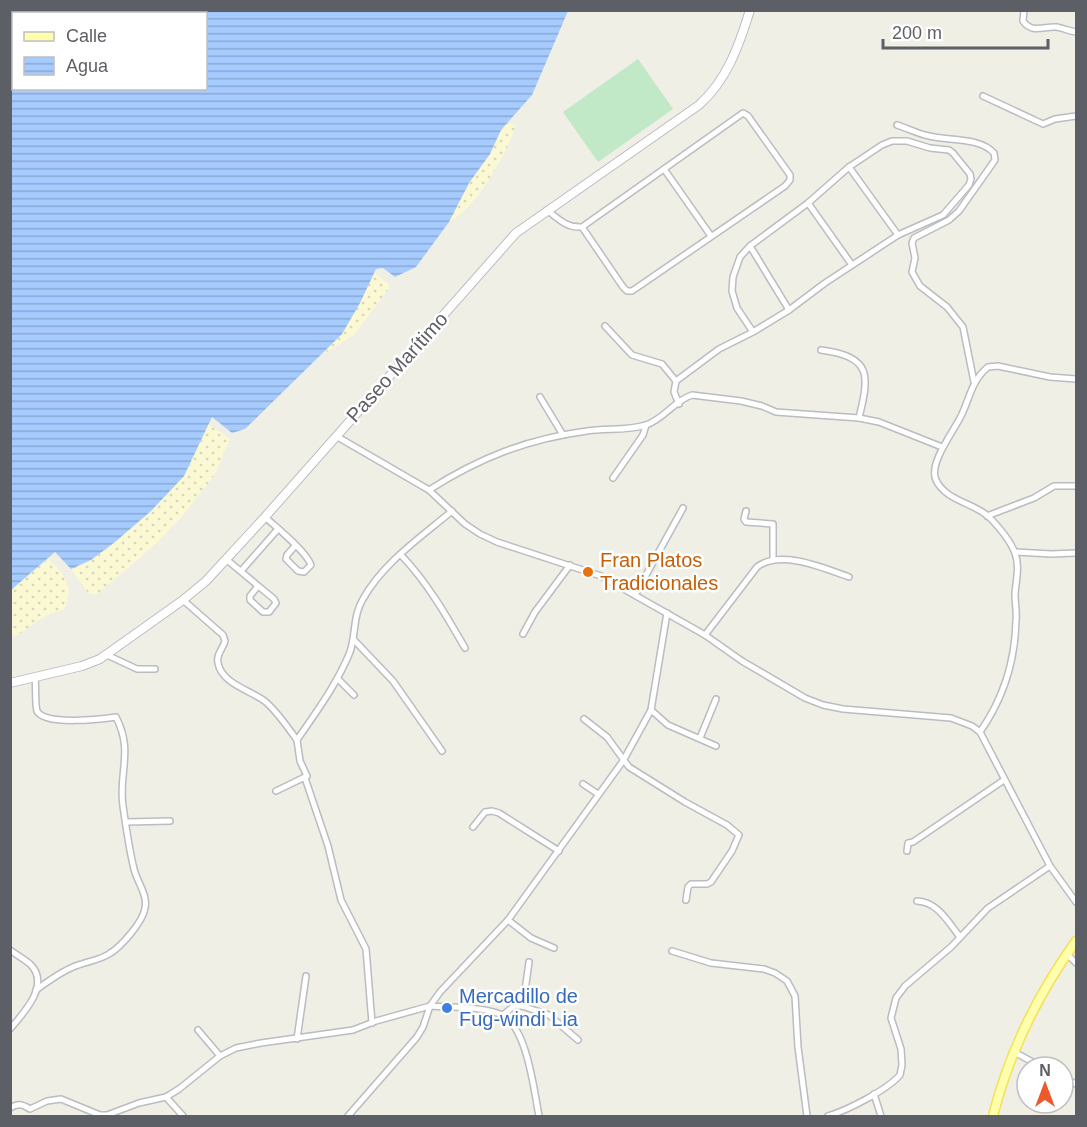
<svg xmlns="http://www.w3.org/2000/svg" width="1087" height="1127" viewBox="0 0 1087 1127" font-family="Arial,sans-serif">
  <defs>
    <pattern id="sand-dots" width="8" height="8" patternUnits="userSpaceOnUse" patternTransform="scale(1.5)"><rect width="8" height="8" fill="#fbf8d4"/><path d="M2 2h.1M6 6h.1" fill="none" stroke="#dad7b9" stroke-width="1.8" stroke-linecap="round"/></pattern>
    <pattern id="water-rules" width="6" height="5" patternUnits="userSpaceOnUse" patternTransform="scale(1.5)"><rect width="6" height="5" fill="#a6cbff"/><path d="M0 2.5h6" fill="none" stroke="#8aa8d2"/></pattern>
  </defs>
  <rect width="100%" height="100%" fill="#f0efe5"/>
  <path fill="#c1e8c7" d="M638 59 673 109 598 162 563 112Z"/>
  <g fill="url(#sand-dots)">
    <path d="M507 122 516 126C504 157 479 205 449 222L469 183 490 154 501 130Z"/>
    <path d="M374 273 388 283 389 288 354 335 323 354 342 333Z"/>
    <path d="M208 424 230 439 215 474 185 513 157 543 96 595 88 593 71 569 91 560 115 542 151 511 184 476Z"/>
    <path d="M48 559C65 574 75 586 64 610 38 615 33 628 11 638V590Z"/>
  </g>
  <path fill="url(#water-rules)" fill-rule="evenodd" d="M11 10 568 11 532 95 501 130 490 154 469 183 449 222 416 267 395 277 383 268 376 269 360 303 342 334 245 429 232 433 212 417 184 476 151 511 115 542 91 560 71 569 55 552 11 590ZM14 14H206V88H14Z"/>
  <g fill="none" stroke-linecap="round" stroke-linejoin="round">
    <defs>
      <g id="street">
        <path d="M1024 10 1023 21C1032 34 1044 26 1056 27 1063 28 1069 31 1076 32"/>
        <path d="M983 96 1043 124 1055 119 1076 116"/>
        <path d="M897 125C907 128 918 134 929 136 949 141 979 137 994 153L995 160 959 211 949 220 914 238 912 243 915 258 912 272 920 286 947 307 963 327 974 382"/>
        <path d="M849 167 898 235"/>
        <path d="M664 169 711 236"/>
        <path d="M808 203 852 265"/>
        <path d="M547 210C558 219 567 228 582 227L623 287 627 291H632L785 186 790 180V175L748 116 743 113 582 227"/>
        <path d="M750 246 789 310"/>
        <path d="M605 326 632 355 662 364 676 381"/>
        <path d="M821 350C873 357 869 376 859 418"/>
        <path d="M540 397 563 435"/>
        <path d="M679 404 674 392 676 381 719 349 753 332 789 310 825 283 898 235 943 215 969 185 971 179 970 174 953 153 949 150 930 148 907 141H892L882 145 849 167 808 203 750 246 740 257 733 277 732 291 737 308 753 332"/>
        <path d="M336 436 429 490 465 524 480 534 497 542 601 576 705 635 742 661 805 698 823 705 843 709 951 718 972 726 980 732 1050 866 1076 902"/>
        <path d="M613 478 643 435 646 425"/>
        <path d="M429 490C479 458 527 439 587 431 606 428 627 431 646 425 664 419 675 400 692 395L741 401 762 406 776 412 859 418 879 422 942 447"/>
        <path d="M746 511 744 519 746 522 773 524V559"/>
        <path d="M987 516 1034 498 1054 486H1076"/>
        <path d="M265 517C277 528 306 551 311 565L304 572 298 571 286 559 287 555 295 546"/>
        <path d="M1015 552 1051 554 1076 553"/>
        <path d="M401 555C427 582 446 615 465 648"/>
        <path d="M227 560 274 599 276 603 269 612H263L250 600V596L258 586"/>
        <path d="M241 571 278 529"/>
        <path d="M635 595 683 508"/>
        <path d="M183 600 223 635 225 641C223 649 216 654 218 663 222 685 254 691 267 703 279 714 288 728 297 740"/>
        <path d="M523 634 535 612 570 565"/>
        <path d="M705 635 757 567C780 549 824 568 849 577"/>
        <path d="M354 640 393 681 442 751"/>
        <path d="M107 655 137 669H155"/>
        <path d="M35 677C36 684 35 706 37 711 45 726 102 719 116 717 134 752 118 773 123 806 126 827 129 849 134 869 137 882 148 895 145 908 143 922 121 947 109 954 98 961 83 962 71 968 59 973 47 982 36 990"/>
        <path d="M338 679 354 695"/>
        <path d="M651 710 668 725 716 746"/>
        <path d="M584 719 607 737 629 767 685 802 727 825 739 835 732 851 711 882 707 884H691L688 887 686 900"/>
        <path d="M980 732C1003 699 1015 662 1016 621 1017 612 1015 603 1015 594 1016 580 1020 566 1015 553 1010 540 997 525 988 516 973 503 945 500 936 480 928 463 955 430 962 414 970 397 972 380 988 367L998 366 1050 377 1076 379"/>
        <path d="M700 738 716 699"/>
        <path d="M305 778 328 846 341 900 366 949 372 1023"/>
        <path d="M583 784 598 794"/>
        <path d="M276 791 307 776 300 761 297 740C317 711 337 684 350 652 356 634 353 615 363 599 383 563 421 537 452 511"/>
        <path d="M126 822 170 821"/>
        <path d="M473 827 485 812 492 811 499 813 559 851"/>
        <path d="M907 851 908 843 913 842 1004 780"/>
        <path d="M917 901C938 902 948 922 960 937"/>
        <path d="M508 920 531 938 554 948"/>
        <path d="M10 950C17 955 24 959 30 964 51 984 24 1013 10 1029"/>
        <path d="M672 951 711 963 764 969 775 973 787 981 795 996 798 1047 807 1116"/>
        <path d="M1067 954 1076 963"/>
        <path d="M522 1006 524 998 529 962"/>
        <path d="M503 1015 514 1006H522L549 1015 578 1040"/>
        <path d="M198 1030 220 1056"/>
        <path d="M297 1039 306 976"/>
        <path d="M1014 1052 1042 1067"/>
        <path d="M1063 1078 1076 1084"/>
        <path d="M874 1094 881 1116"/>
        <path d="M166 1097 183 1116"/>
        <path d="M10 1108C18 1103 22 1104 30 1109L47 1101 61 1099 100 1115H107L139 1103 166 1097 179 1089 220 1056 236 1048 261 1043 353 1030 376 1021 430 1006"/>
        <path d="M348 1116 417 1037 423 1027 430 1006"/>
        <path d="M539 1116C534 1091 527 1024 500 1014 479 1006 453 1008 430 1006L440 992 508 920 623 761 651 710 667 613"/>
        <path d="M828 1116C848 1110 887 1090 900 1075L902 1065 901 1049 891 1018 896 998 905 986 951 947 988 908 1050 866"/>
      </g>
      <path id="secondary" d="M10 683 82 666 100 659 183 600 206 581 265 517 516 233 699 105C727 80 739 46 750 10"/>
      <path id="primary" d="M993 1116C1009 1053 1038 994 1076 941"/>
    </defs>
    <use href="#street" stroke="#babcc1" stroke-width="8"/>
    <use href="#secondary" stroke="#babcc3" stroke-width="10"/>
    <use href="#primary" stroke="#f5e059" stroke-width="11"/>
    <use href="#street" stroke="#fff" stroke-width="5"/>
    <use href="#secondary" stroke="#fff" stroke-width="8"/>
    <use href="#primary" stroke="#fffeab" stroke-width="8"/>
  </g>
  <circle fill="#e8710a" stroke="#fff" stroke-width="2" cx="588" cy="572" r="6"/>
  <circle fill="#3f7fe0" stroke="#fff" stroke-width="2" cx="447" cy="1008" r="6"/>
  <g text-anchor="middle" stroke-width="5" stroke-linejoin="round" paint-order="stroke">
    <g font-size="20" fill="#5d5f66" stroke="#fff">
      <text transform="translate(397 367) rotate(-48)" y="7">Paseo Marítimo</text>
    </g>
    <g font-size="20" fill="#c56008" stroke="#fff" text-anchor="start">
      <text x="600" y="567">Fran Platos<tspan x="600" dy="23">Tradicionales</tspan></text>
    </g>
    <g font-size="20" fill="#366cbe" stroke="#fff" text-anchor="start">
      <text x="459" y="1003">Mercadillo de<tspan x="459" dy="23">Fug-windi Lia</tspan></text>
    </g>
  </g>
  <rect width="1087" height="1127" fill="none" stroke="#5d5f66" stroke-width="24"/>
  <rect x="12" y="12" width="195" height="78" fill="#ffffff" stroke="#bebfc2" stroke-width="1.5"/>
  <rect x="24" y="32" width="30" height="9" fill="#fffeab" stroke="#bebfc2" stroke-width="1.5"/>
  <text x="66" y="42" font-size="18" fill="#5d5f66">Calle</text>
  <rect x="24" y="57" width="30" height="18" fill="url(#water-rules)" stroke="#bebfc2" stroke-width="1.5"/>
  <text x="66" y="72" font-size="18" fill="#5d5f66">Agua</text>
  <g transform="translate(1045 1085)"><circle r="28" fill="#ffffff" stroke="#bebfc2" stroke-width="1.5"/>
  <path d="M0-4.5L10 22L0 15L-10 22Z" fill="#ed592d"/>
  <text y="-9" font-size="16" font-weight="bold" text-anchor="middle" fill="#5d5f66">N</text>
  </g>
  <path d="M883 39v9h165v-9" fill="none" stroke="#5d5f66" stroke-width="3"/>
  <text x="892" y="39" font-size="18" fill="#5d5f66" stroke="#ffffff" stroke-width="4.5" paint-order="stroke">200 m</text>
</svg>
